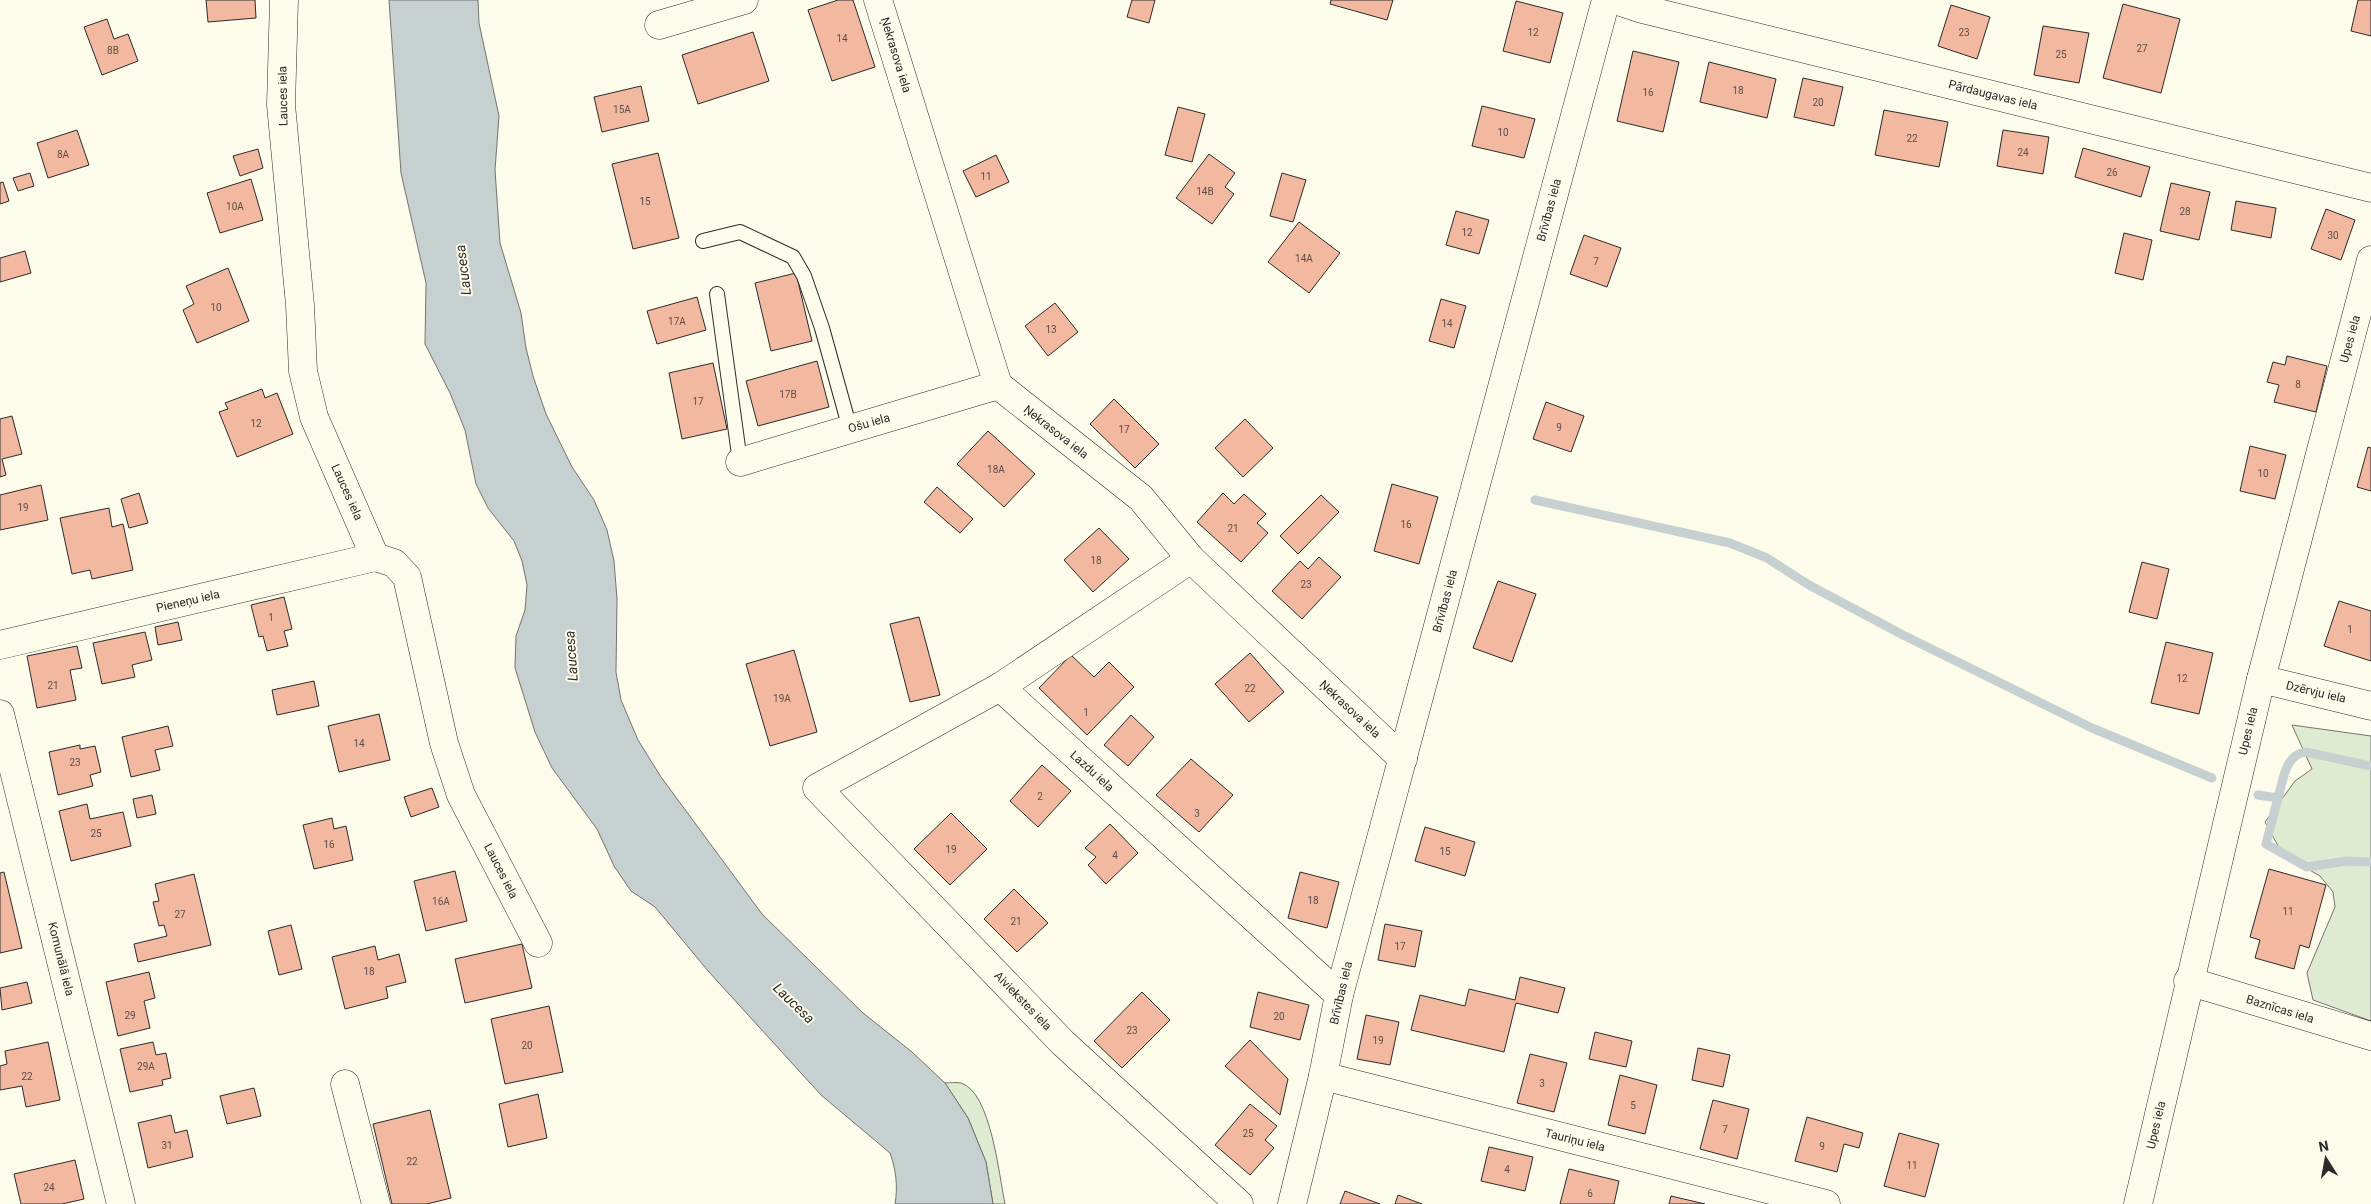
<svg xmlns="http://www.w3.org/2000/svg" width="2371" height="1204" viewBox="0 0 2371 1204" font-family="Roboto,sans-serif">
  <rect width="100%" height="100%" fill="#fdfbea"/>
  <g fill="#deebd1" stroke="#74746e">
    <path d="M2292 725 2371 736V1021L2313 1000 2307 973 2335 907 2333 892 2320 876 2283 855 2265 822 2295 781 2312 769Z"/>
    <path d="M945 1083C949 1083 956 1082 961 1083 991 1092 999 1176 1005 1204H993L986 1162 968 1118Z"/>
  </g>
  <path fill="#c7d0d0" stroke="#74746e" d="M389 0H478L479 23 499 116 495 170 500 243 521 313 526 348 533 376 546 414 572 467 594 500 607 530 614 561 617 599 616 672 621 700 638 740 661 777 762 914 863 1013 912 1052 945 1083 968 1118 986 1162 993 1204H895C898 1187 896 1169 890 1153L821 1095 709 972 655 907 631 891 614 866 597 829 552 768 535 732 515 668 516 636 525 610 527 585 522 561 514 541 488 508 476 484 465 430 450 393 425 344 426 283 401 173Z"/>
  <g fill="none" stroke-linecap="round" stroke-linejoin="round">
    <g stroke="#c7d0d0" stroke-width="9">
      <path d="M1535 500 1730 543 1767 558 1809 585 1903 635 2092 728 2212 778"/>
      <path d="M2258 795 2278 798C2283 781 2285 754 2306 752L2371 766"/>
      <path d="M2278 798 2266 844 2307 867 2346 861 2371 862"/>
    </g>
  </g>
  <g fill="#f2b8a0" stroke="#2b2b2b">
    <path d="M206 0H255L256 18 208 22Z"/>
    <path d="M838 0H853L875 67 832 81 808 10Z"/>
    <path d="M1132 0H1155L1149 23 1127 17Z"/>
    <path d="M1331 0H1393L1387 20 1330 4Z"/>
    <path d="M2358 0H2371V36L2351 31Z"/>
    <path d="M1516 1 1563 13 1550 63 1503 51Z"/>
    <path d="M2123 4 2180 19 2161 93 2103 78Z"/>
    <path d="M1951 5 1990 17 1977 59 1938 46Z"/>
    <path d="M107 19 114 39 128 34 138 61 102 75 84 27Z"/>
    <path d="M2043 26 2089 33 2079 83 2034 75Z"/>
    <path d="M753 32 769 81 698 104 682 55Z"/>
    <path d="M1633 51 1679 62 1663 132 1617 121Z"/>
    <path d="M1709 62 1776 79 1767 118 1700 102Z"/>
    <path d="M1803 78 1843 87 1834 126 1794 117Z"/>
    <path d="M641 86 649 121 602 132 594 97Z"/>
    <path d="M1482 106 1535 119 1524 158 1472 146Z"/>
    <path d="M1178 107 1205 114 1192 162 1165 155Z"/>
    <path d="M1884 110 1948 122 1939 167 1875 155Z"/>
    <path d="M77 130 89 165 48 178 37 143Z"/>
    <path d="M2003 130 2049 137 2043 174 1997 166Z"/>
    <path d="M2083 148 2150 167 2141 197 2075 177Z"/>
    <path d="M258 149 263 168 240 176 233 156Z"/>
    <path d="M658 153 679 238 633 249 612 164Z"/>
    <path d="M1209 154 1235 173 1225 187 1234 194 1212 224 1176 198Z"/>
    <path d="M996 155 1009 182 976 197 963 171Z"/>
    <path d="M30 173 34 186 18 191 13 178Z"/>
    <path d="M1282 173 1306 180 1293 222 1270 216Z"/>
    <path d="M251 179 263 220 220 233 207 193Z"/>
    <path d="M3 182 9 201 0 204V183Z"/>
    <path d="M2171 183 2210 192 2199 240 2160 231Z"/>
    <path d="M2236 201 2276 208 2271 238 2231 230Z"/>
    <path d="M2326 209 2355 220 2341 260 2311 249Z"/>
    <path d="M1456 211 1489 220 1479 254 1446 245Z"/>
    <path d="M1299 222 1340 253 1309 293 1268 262Z"/>
    <path d="M2124 233 2152 240 2143 280 2115 273Z"/>
    <path d="M1584 235 1621 248 1607 287 1570 274Z"/>
    <path d="M25 251 31 273 0 282V258Z"/>
    <path d="M228 268 249 321 197 343 183 310 194 304 186 286Z"/>
    <path d="M796 273 812 341 771 351 755 283Z"/>
    <path d="M697 297 706 330 657 344 647 311Z"/>
    <path d="M1441 299 1466 306 1454 348 1429 341Z"/>
    <path d="M1055 303 1078 332 1048 356 1025 326Z"/>
    <path d="M2287 356 2327 366 2316 412 2274 402 2279 385 2267 382 2273 362 2285 365Z"/>
    <path d="M817 361 829 407 758 426 746 381Z"/>
    <path d="M713 363 727 429 682 439 669 373Z"/>
    <path d="M262 389 265 398 277 393 293 434 237 457 219 412 228 409 225 403Z"/>
    <path d="M1114 399 1159 444 1135 468 1090 424Z"/>
    <path d="M1546 402 1584 416 1571 452 1533 439Z"/>
    <path d="M12 416 22 454 2 459 6 475 0 477V419Z"/>
    <path d="M1245 419 1273 448 1243 477 1215 448Z"/>
    <path d="M988 431 1035 474 1004 507 957 464Z"/>
    <path d="M2250 446 2286 455 2275 499 2240 491Z"/>
    <path d="M2368 447 2371 448V491L2357 487Z"/>
    <path d="M1392 484 1438 497 1419 564 1374 551Z"/>
    <path d="M41 485 48 520 0 530V495Z"/>
    <path d="M937 487 973 519 960 533 924 502Z"/>
    <path d="M139 493 148 523 129 528 121 499Z"/>
    <path d="M1223 493 1234 504 1244 494 1266 514 1257 523 1268 533 1241 562 1197 522Z"/>
    <path d="M1321 495 1339 512 1298 554 1280 536Z"/>
    <path d="M109 508 112 527 123 524 133 570 92 579 90 570 72 574 60 518Z"/>
    <path d="M1099 528 1129 559 1093 592 1064 560Z"/>
    <path d="M1319 557 1341 577 1302 619 1272 591 1300 561 1308 569Z"/>
    <path d="M2142 562 2169 569 2157 619 2129 612Z"/>
    <path d="M1498 581 1536 594 1512 662 1473 648Z"/>
    <path d="M284 597 292 629 284 631 288 646 267 651 263 636 259 637 251 605Z"/>
    <path d="M2339 601 2371 611V661L2324 646Z"/>
    <path d="M919 617 940 695 910 702 890 624Z"/>
    <path d="M178 622 182 640 158 645 155 627Z"/>
    <path d="M145 632 152 660 132 665 135 677 102 684 93 643Z"/>
    <path d="M2166 642 2213 653 2199 714 2151 703Z"/>
    <path d="M77 646 82 668 70 670 76 700 37 708 27 656Z"/>
    <path d="M794 650 817 732 770 746 746 664Z"/>
    <path d="M1250 653 1284 692 1249 722 1215 684Z"/>
    <path d="M1071 655 1094 677 1109 662 1134 687 1087 735 1039 688Z"/>
    <path d="M314 681 319 706 277 715 272 690Z"/>
    <path d="M379 714 390 760 339 772 328 726Z"/>
    <path d="M1131 715 1154 737 1128 766 1104 745Z"/>
    <path d="M168 726 173 746 155 750 160 770 131 777 122 737Z"/>
    <path d="M80 745V749L95 746 101 772 90 775 93 786 58 795 49 752Z"/>
    <path d="M1191 759 1233 795 1199 832 1156 795Z"/>
    <path d="M1042 765 1071 791 1038 827 1010 801Z"/>
    <path d="M432 788 439 807 411 817 404 797Z"/>
    <path d="M152 795 156 814 137 818 133 799Z"/>
    <path d="M87 804 90 819 123 812 131 846 71 861 59 811Z"/>
    <path d="M951 813 987 849 950 885 914 849Z"/>
    <path d="M332 818 334 829 346 826 353 860 314 869 303 825Z"/>
    <path d="M1110 824 1138 853 1106 884 1088 865 1096 857 1085 848Z"/>
    <path d="M1425 827 1475 842 1465 876 1415 861Z"/>
    <path d="M2269 869 2326 885 2309 948 2300 945 2294 969 2255 958 2260 940 2250 937Z"/>
    <path d="M455 871 467 921 426 931 414 881Z"/>
    <path d="M4 872 22 948 0 953V873Z"/>
    <path d="M1300 872 1339 882 1327 928 1288 918Z"/>
    <path d="M194 874 211 945 138 962 134 944 167 936 164 925 159 926 153 902 159 901 155 884Z"/>
    <path d="M1014 889 1048 923 1017 952 984 919Z"/>
    <path d="M1385 924 1422 931 1415 967 1378 960Z"/>
    <path d="M291 925 302 969 279 975 268 931Z"/>
    <path d="M522 944 532 988 465 1003 455 959Z"/>
    <path d="M375 946 378 960 399 954 406 982 386 987 388 998 345 1009 332 957Z"/>
    <path d="M149 972 155 998 144 1001 150 1028 118 1036 106 982Z"/>
    <path d="M1520 977 1565 988 1558 1013 1516 1003 1504 1052 1411 1030 1420 995 1465 1006 1469 989 1515 1000Z"/>
    <path d="M27 982 32 1003 2 1010 0 988Z"/>
    <path d="M1142 992 1170 1020 1122 1068 1094 1041Z"/>
    <path d="M1258 992 1309 1005 1300 1040 1250 1027Z"/>
    <path d="M549 1006 563 1072 505 1084 491 1019Z"/>
    <path d="M1366 1015 1399 1022 1390 1065 1357 1059Z"/>
    <path d="M1595 1032 1632 1041 1626 1067 1589 1059Z"/>
    <path d="M1250 1040 1288 1079 1280 1115 1225 1066Z"/>
    <path d="M48 1042 60 1100 26 1107 22 1086 0 1090V1066L7 1064 5 1051Z"/>
    <path d="M153 1042 156 1055 166 1053 171 1078 162 1080 163 1085 130 1092 120 1049Z"/>
    <path d="M1698 1048 1730 1055 1723 1087 1692 1080Z"/>
    <path d="M1530 1054 1567 1063 1554 1112 1517 1103Z"/>
    <path d="M1620 1075 1657 1085 1645 1134 1608 1125Z"/>
    <path d="M254 1088 261 1116 227 1124 220 1096Z"/>
    <path d="M538 1094 547 1138 508 1147 499 1104Z"/>
    <path d="M1713 1100 1749 1109 1737 1159 1700 1149Z"/>
    <path d="M1250 1104 1277 1126 1265 1140 1274 1148 1250 1175 1215 1145Z"/>
    <path d="M430 1110 451 1198 427 1204H392L373 1124Z"/>
    <path d="M171 1115 175 1133 187 1130 193 1157 148 1168 138 1123Z"/>
    <path d="M1807 1117 1863 1133 1859 1148 1844 1144 1837 1172 1795 1161Z"/>
    <path d="M1899 1133 1939 1144 1925 1197 1884 1186Z"/>
    <path d="M1489 1147 1533 1157 1525 1191 1481 1181Z"/>
    <path d="M75 1160 84 1199 62 1204H21L14 1174Z"/>
    <path d="M1569 1169 1619 1181 1614 1204H1560Z"/>
    <path d="M1345 1191 1380 1204H1340Z"/>
    <path d="M1398 1195 1422 1204H1395Z"/>
    <path d="M1671 1196 1705 1204H1669Z"/>
  </g>
  <g fill="none" stroke-linecap="round" stroke-linejoin="round">
    <defs>
      <g id="service">
        <path d="M703 241 740 232 793 257 804 276 822 328 850 429"/>
        <path d="M717 294 740 462"/>
      </g>
      <g id="minor">
        <path d="M284 0 281 105 300 305 303 371 314 417 375 557 394 563 407 577 444 743 461 795 538 943"/>
        <path d="M878 0 998 385 1141 498 1191 559 1403 759"/>
        <path d="M1615 0 1642 9 2371 188"/>
        <path d="M659 25 744 0"/>
        <path d="M740 462 998 385"/>
        <path d="M1191 559 1000 687 817 788 1063 1043 1239 1204"/>
        <path d="M0 645 375 557"/>
        <path d="M2261 679 2371 706"/>
        <path d="M1000 687 1339 995"/>
        <path d="M2188 981 2371 1036"/>
        <path d="M1323 1076 1826 1204"/>
        <path d="M345 1084 376 1204"/>
        <path d="M1292 1204 1323 1076 1339 995 1606 0"/>
        <path d="M2138 1204 2261 679 2371 260"/>
      </g>
      <path id="tertiary" d="M0 714 121 1204"/>
    </defs>
    <use href="#service" stroke="#2b2b2b" stroke-width="16"/>
    <use href="#minor" stroke="#2b2b2b" stroke-width="29"/>
    <use href="#tertiary" stroke="#2b2b2b" stroke-width="29"/>
    <use href="#service" stroke="#fdfbea" stroke-width="14"/>
    <use href="#minor" stroke="#fdfbea" stroke-width="28"/>
    <use href="#tertiary" stroke="#fdfbea" stroke-width="28"/>
  </g>
  <g text-anchor="middle" stroke-width="4" stroke-linejoin="round" paint-order="stroke">
    <g font-size="10" fill="#5d4e48">
      <text x="1533" y="36">12</text>
      <text x="1964" y="36">23</text>
      <text x="842" y="42">14</text>
      <text x="2142" y="52">27</text>
      <text x="113" y="54">8B</text>
      <text x="2061" y="58">25</text>
      <text x="1738" y="94">18</text>
      <text x="1648" y="96">16</text>
      <text x="1818" y="106">20</text>
      <text x="622" y="113">15A</text>
      <text x="1503" y="136">10</text>
      <text x="1912" y="142">22</text>
      <text x="2023" y="156">24</text>
      <text x="63" y="158">8A</text>
      <text x="2112" y="176">26</text>
      <text x="986" y="180">11</text>
      <text x="1205" y="195">14B</text>
      <text x="645" y="205">15</text>
      <text x="235" y="210">10A</text>
      <text x="2185" y="215">28</text>
      <text x="1467" y="236">12</text>
      <text x="2333" y="239">30</text>
      <text x="1304" y="262">14A</text>
      <text x="1596" y="265">7</text>
      <text x="216" y="311">10</text>
      <text x="677" y="325">17A</text>
      <text x="1447" y="327">14</text>
      <text x="1051" y="333">13</text>
      <text x="2298" y="388">8</text>
      <text x="788" y="398">17B</text>
      <text x="698" y="405">17</text>
      <text x="256" y="427">12</text>
      <text x="1559" y="431">9</text>
      <text x="1124" y="433">17</text>
      <text x="996" y="473">18A</text>
      <text x="2263" y="477">10</text>
      <text x="23" y="511">19</text>
      <text x="1406" y="528">16</text>
      <text x="1233" y="532">21</text>
      <text x="1096" y="564">18</text>
      <text x="1306" y="588">23</text>
      <text x="271" y="621">1</text>
      <text x="2350" y="633">1</text>
      <text x="2182" y="682">12</text>
      <text x="53" y="689">21</text>
      <text x="1250" y="692">22</text>
      <text x="782" y="702">19A</text>
      <text x="1086" y="716">1</text>
      <text x="359" y="747">14</text>
      <text x="75" y="766">23</text>
      <text x="1040" y="800">2</text>
      <text x="1197" y="817">3</text>
      <text x="96" y="837">25</text>
      <text x="329" y="848">16</text>
      <text x="951" y="853">19</text>
      <text x="1445" y="855">15</text>
      <text x="1115" y="859">4</text>
      <text x="1313" y="904">18</text>
      <text x="441" y="905">16A</text>
      <text x="2288" y="915">11</text>
      <text x="180" y="918">27</text>
      <text x="1016" y="925">21</text>
      <text x="1400" y="950">17</text>
      <text x="369" y="975">18</text>
      <text x="130" y="1019">29</text>
      <text x="1279" y="1020">20</text>
      <text x="1132" y="1034">23</text>
      <text x="1378" y="1044">19</text>
      <text x="527" y="1049">20</text>
      <text x="146" y="1070">29A</text>
      <text x="27" y="1080">22</text>
      <text x="1542" y="1087">3</text>
      <text x="1633" y="1109">5</text>
      <text x="1725" y="1133">7</text>
      <text x="1248" y="1137">25</text>
      <text x="167" y="1149">31</text>
      <text x="1822" y="1150">9</text>
      <text x="412" y="1165">22</text>
      <text x="1912" y="1169">11</text>
      <text x="1507" y="1173">4</text>
      <text x="49" y="1191">24</text>
      <text x="1590" y="1197">6</text>
    </g>
    <g font-size="12" fill="#2b2b2b" stroke="#fdfbea">
      <text transform="translate(896 55) rotate(73)" y="4">Ņekrasova iela</text>
      <text transform="translate(1993 95) rotate(14)" y="4">Pārdaugavas iela</text>
      <text transform="translate(283 96) rotate(-91)" y="4">Lauces iela</text>
      <text transform="translate(1549 210) rotate(-75)" y="4">Brīvības iela</text>
      <text transform="translate(2350 339) rotate(-75)" y="4">Upes iela</text>
      <text transform="translate(869 423) rotate(-16)" y="4">Ošu iela</text>
      <text transform="translate(1056 432) rotate(38)" y="4">Ņekrasova iela</text>
      <text transform="translate(347 492) rotate(66)" y="4">Lauces iela</text>
      <text transform="translate(188 601) rotate(-13)" y="4">Pieneņu iela</text>
      <text transform="translate(1445 601) rotate(-75)" y="4">Brīvības iela</text>
      <text transform="translate(2316 692) rotate(13)" y="4">Dzērvju iela</text>
      <text transform="translate(1350 709) rotate(43)" y="4">Ņekrasova iela</text>
      <text transform="translate(2248 731) rotate(-77)" y="4">Upes iela</text>
      <text transform="translate(1092 771) rotate(42)" y="4">Lazdu iela</text>
      <text transform="translate(501 871) rotate(63)" y="4">Lauces iela</text>
      <text transform="translate(61 959) rotate(76)" y="4">Komunālā iela</text>
      <text transform="translate(1341 993) rotate(-77)" y="4">Brīvības iela</text>
      <text transform="translate(1023 1001) rotate(46)" y="4">Aiviekstes iela</text>
      <text transform="translate(2280 1009) rotate(17)" y="4">Baznīcas iela</text>
      <text transform="translate(2156 1125) rotate(-77)" y="4">Upes iela</text>
      <text transform="translate(1575 1140) rotate(14)" y="4">Tauriņu iela</text>
    </g>
    <g font-size="14" font-style="italic" fill="#2b2b2b" stroke="#fdfbea">
      <text transform="translate(463 270) rotate(-97)" y="5">Laucesa</text>
      <text transform="translate(571 656) rotate(-94)" y="5">Laucesa</text>
      <text transform="translate(794 1003) rotate(44)" y="5">Laucesa</text>
    </g>
  </g>
  <g transform="translate(2326 1159) rotate(349)" stroke="#fdfbea" stroke-width="4" paint-order="stroke">
  <path d="M0-4L9 19L0 12L-9 19Z" fill="#2b2b2b"/>
  <text y="-8" font-size="14" font-weight="bold" text-anchor="middle" fill="#2b2b2b">N</text>
  </g>
</svg>
